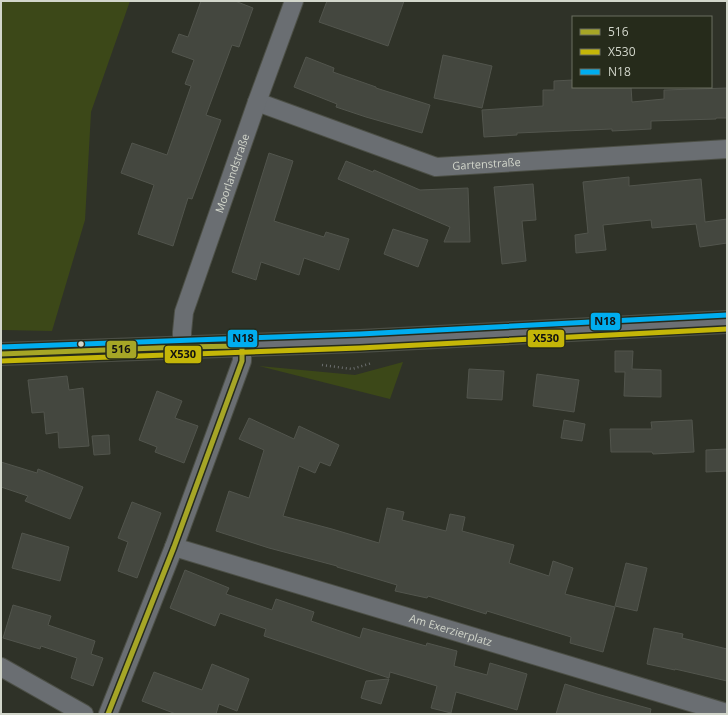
<svg xmlns="http://www.w3.org/2000/svg" width="728" height="715" viewBox="0 0 728 715" font-family="'Open Sans',sans-serif">
  <rect width="100%" height="100%" fill="#2f3228"/>
  <g fill="#3c4818">
    <path d="M1 1H130L91 112 85 220 52 331 1 330Z"/>
    <path d="M403 362 390 399 259 366 355 375Z"/>
  </g>
  <g fill="#44473f" stroke="#52554d">
    <path d="M201 1H235L253 8 239 47 232 45 206 115 221 120 192 199 188 198 173 246 138 234 154 185 121 173 132 143 167 155 191 86 185 84 194 60 172 52 179 34 188 37Z"/>
    <path d="M327 1H404L388 46 319 22Z"/>
    <path d="M443 55 492 66 482 108 434 98Z"/>
    <path d="M306 57 334 68 333 72 376 87V88L430 105 422 133 366 117 336 107 337 104 294 87Z"/>
    <path d="M573 80V87H631L632 102 664 99V90L727 88V118H716V119L651 121V129L612 131V129L517 133V135L484 137 482 110 543 106V90H554V81Z"/>
    <path d="M269 153 293 161 274 221 324 237 326 232 349 239 339 270 304 258 299 275 261 262 256 280 232 272Z"/>
    <path d="M346 161 373 172 374 170 420 190 468 188 470 242H444L450 227 338 179Z"/>
    <path d="M629 177V186L701 179 705 222 727 219V243L700 247 696 224 652 228 651 220 603 225 606 250 576 253 575 235 588 233 583 182Z"/>
    <path d="M533 184 536 220 522 221 526 261 502 264 494 187Z"/>
    <path d="M393 229 428 240 418 267 384 254Z"/>
    <path d="M615 351H633L632 369 661 370V397L624 396 625 372H615Z"/>
    <path d="M469 369 504 371 502 400 467 398Z"/>
    <path d="M537 374 579 380 574 412 533 406Z"/>
    <path d="M67 376 69 390 83 388 89 446 59 448 58 432 46 434 44 412 32 413 28 380Z"/>
    <path d="M157 391 182 401 175 418 198 426 184 463 155 452 157 447 139 440Z"/>
    <path d="M249 418 294 439 299 426 339 445 330 466 320 462 315 473 299 466 283 516 332 529 379 543 387 508 404 512 402 520 446 531 450 514 465 517 462 531 514 545 509 563 549 576 553 561 573 568 565 594 615 607 603 652 570 643 571 637 487 611 486 614 428 596 427 598 395 591 397 585 337 567V566L269 548 216 531 229 491 249 498 264 450 239 439Z"/>
    <path d="M564 420 585 424 582 441 561 438Z"/>
    <path d="M692 420 694 452 653 454 652 452H611L610 429H652L651 422Z"/>
    <path d="M109 435 110 454 94 455 92 436Z"/>
    <path d="M727 449V471L706 472V450Z"/>
    <path d="M1 462 37 473 38 469 83 487 70 519 25 501 28 496 1 487Z"/>
    <path d="M132 502 161 513 137 578 118 571 128 542 118 538Z"/>
    <path d="M22 533 69 547 60 581 12 568Z"/>
    <path d="M626 563 647 568 637 611 615 606Z"/>
    <path d="M185 570 229 588 226 594 272 610 276 599 314 612 311 621 360 638 363 628 426 646 427 643 457 651 454 666 487 675 490 663 527 674 517 710 456 692 451 713 431 708 437 686 390 672 389 678 264 636 266 629 220 613 215 626 170 608Z"/>
    <path d="M13 605 51 616 48 625 95 641 91 654 103 658 93 686 71 678 77 658 41 646 40 649 3 638Z"/>
    <path d="M654 628 683 634 682 638 727 649V681L675 669V670L647 664Z"/>
    <path d="M212 664 249 679 237 711 219 704 216 714H176L142 701 154 672 202 690Z"/>
    <path d="M389 679 381 704 361 698 366 681Z"/>
    <path d="M565 684 597 694 651 709 650 714H556Z"/>
  </g>
  <g fill="none" stroke-linecap="round" stroke-linejoin="round">
    <defs>
      <g id="minor">
        <path id="s1" d="M257 102 436 167 727 149"/>
        <path id="s2" d="M182 347V332L184 312 257 102 294 1"/>
        <path id="s3" d="M174 547 727 713"/>
        <path d="M1 667 84 714"/>
        <path d="M108 714 174 547 242 361V346"/>
      </g>
      <path id="secondary" d="M1 354 360 341 727 322"/>
    </defs>
    <use href="#minor" stroke="#4c4f46" stroke-width="20"/>
    <use href="#secondary" stroke="#4c4f46" stroke-width="24"/>
    <path stroke="#6b6e6e" stroke-width="2.5" stroke-dasharray="1 3" stroke-linecap="butt" d="M322 365 352 369 372 363"/>
    <use href="#minor" stroke="#6a6e72" stroke-width="18"/>
    <use href="#secondary" stroke="#6b6f74" stroke-width="22"/>
    <defs>
      <g id="bus-1">
        <path d="M1 354 182 347 242 346"/>
        <path d="M108 714 174 547 242 361V346"/>
      </g>
      <path id="bus-2" d="M1 361 360 348 727 329"/>
      <path id="bus-3" d="M1 347 360 334 727 315"/>
    </defs>
    <use href="#bus-1" stroke="#262b1b" stroke-width="8"/>
    <use href="#bus-2" stroke="#262b1b" stroke-width="8"/>
    <use href="#bus-3" stroke="#262b1b" stroke-width="8"/>
    <use href="#bus-1" stroke="#a6a626" stroke-width="5"/>
    <use href="#bus-2" stroke="#c4b608" stroke-width="5"/>
    <use href="#bus-3" stroke="#00adef" stroke-width="5"/>
  </g>
  <circle fill="#d2d6cb" stroke="#262b1b" stroke-width="1.5" cx="81" cy="344" r="3.5"/>
  <g text-anchor="middle" stroke-width="4" stroke-linejoin="round" paint-order="stroke">
    <g font-size="11" fill="#d2d6cb" stroke="#262b1b">
      <text dy="4" stroke="none"><textPath href="#s1" startOffset="241">Gartenstraße</textPath></text>
      <text dy="4" stroke="none"><textPath href="#s2" startOffset="182">Moorlandstraße</textPath></text>
      <text dy="4" stroke="none"><textPath href="#s3" startOffset="289">Am Exerzierplatz</textPath></text>
    </g>
  </g>
  <g stroke="#262b1b" stroke-width="1.5">
    <rect x="590" y="312" width="31" height="19" rx="4" fill="#00adef"/>
    <rect x="227" y="329" width="31" height="19" rx="4" fill="#00adef"/>
    <rect x="527" y="329" width="38" height="19" rx="4" fill="#c4b608"/>
    <rect x="106" y="340" width="31" height="19" rx="4" fill="#a6a626"/>
    <rect x="164" y="345" width="38" height="19" rx="4" fill="#c4b608"/>
  </g>
  <g font-size="11" text-anchor="middle" font-weight="bold" fill="#111">
    <text x="605" y="325">N18</text>
    <text x="243" y="342">N18</text>
    <text x="546" y="342">X530</text>
    <text x="121" y="353">516</text>
    <text x="183" y="358">X530</text>
  </g>
  <rect width="728" height="715" fill="none" stroke="#d2d6cb" stroke-width="4"/>
  <rect x="572" y="16" width="140" height="72" fill="#262b1b" stroke="#6b6f61"/>
  <rect x="580" y="29" width="20" height="6" fill="#a6a626" stroke="#6b6f61"/>
  <text x="608" y="36" font-size="12" fill="#d2d6cb">516</text>
  <rect x="580" y="49" width="20" height="6" fill="#c4b608" stroke="#6b6f61"/>
  <text x="608" y="56" font-size="12" fill="#d2d6cb">X530</text>
  <rect x="580" y="69" width="20" height="6" fill="#00adef" stroke="#6b6f61"/>
  <text x="608" y="76" font-size="12" fill="#d2d6cb">N18</text>
</svg>
